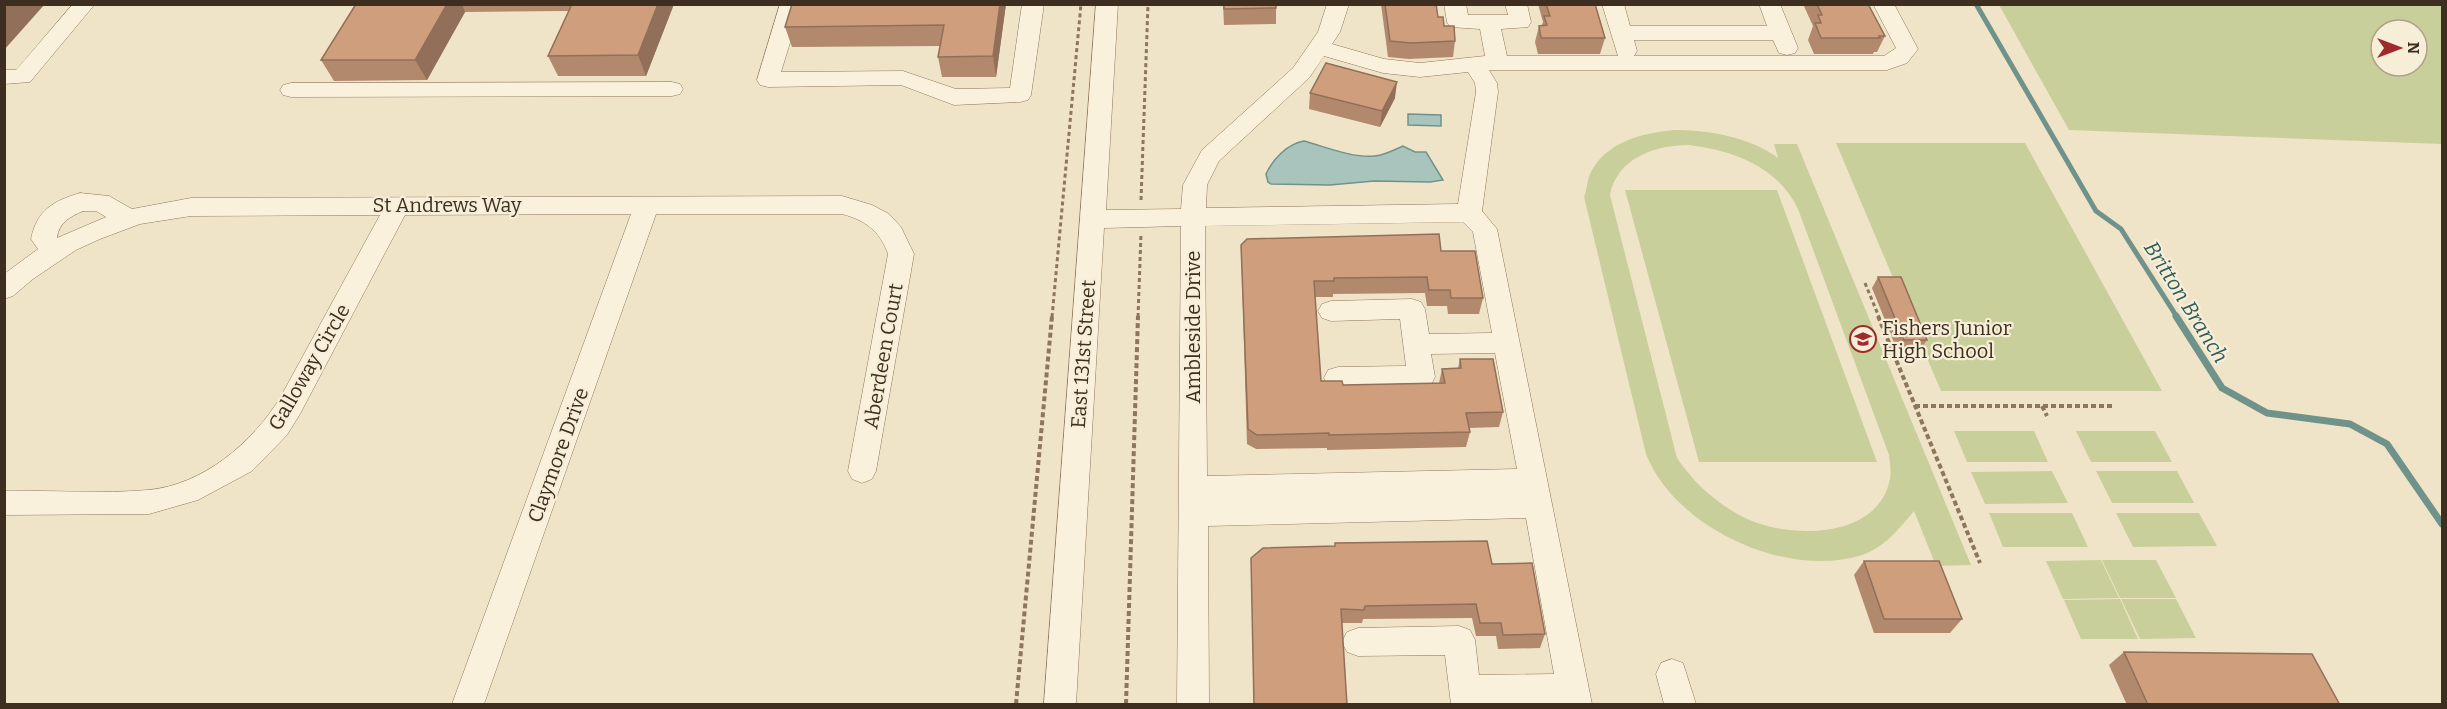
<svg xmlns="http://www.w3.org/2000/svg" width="2447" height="709" viewBox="0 0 2447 709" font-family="Bitter,serif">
  <rect width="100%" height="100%" fill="#f0e4c8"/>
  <g fill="#c9cf9b" fill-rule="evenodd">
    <path d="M1999 5H2442V144L2069 130ZM2381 30H2417V66H2381Z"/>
    <path d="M1674 130C1709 130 1750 137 1778 158L1774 144H1797L1971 565 1936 566 1914 511C1900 528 1884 548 1862 555 1786 579 1675 528 1646 454L1584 197C1587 190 1587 181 1590 174 1605 142 1642 133 1674 130ZM1689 145C1734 151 1777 166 1798 209L1889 455C1890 464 1892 474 1889 483 1874 541 1784 539 1741 516 1714 501 1694 483 1677 458L1610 195C1617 158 1655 145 1689 145Z"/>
    <path d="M1836 143H2025L2162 391H1941Z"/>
    <path d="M1625 190H1777L1877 462H1699Z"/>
    <path d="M1954 431H2034L2048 462H1967Z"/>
    <path d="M2076 431H2155L2172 462H2091Z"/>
    <path d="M2052 471 2068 503 1985 504 1971 472Z"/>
    <path d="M2096 471H2177L2194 503H2112Z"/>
    <path d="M1989 513H2072L2088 547H2003Z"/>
    <path d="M2116 513H2199L2217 546 2133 547Z"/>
    <path d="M2101 560 2119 598 2063 599 2046 561Z"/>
    <path d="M2102 560H2156L2176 598H2120Z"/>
    <path d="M2120 599 2138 639H2081L2064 600Z"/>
    <path d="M2121 599H2176L2196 638 2140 639Z"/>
  </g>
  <g fill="#a9c4bc" stroke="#6f938a" stroke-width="1.5">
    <path d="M1408 114 1441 115V126L1408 125Z"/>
    <path d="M1304 141C1326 147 1352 158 1375 156 1385 155 1394 150 1403 146L1415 152H1426L1443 180 1430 182 1374 181 1330 185 1271 184 1268 182 1266 174C1273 159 1287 144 1304 141Z"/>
  </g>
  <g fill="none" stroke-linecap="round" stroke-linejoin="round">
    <path stroke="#6f938a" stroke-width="5" d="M1976 4 2096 211 2121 229 2177 317"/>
    <path stroke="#6f938a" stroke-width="7" d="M2176 316 2222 388 2267 413 2350 424 2387 444 2442 524"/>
    <defs>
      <g id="minor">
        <path d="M73 4H95L30 82 4 84V70H16Z"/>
        <path d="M780 4H802L781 72 903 71 956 89 1010 88 1022 4H1044L1031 95 1028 100 1020 102 954 105 901 85 768 87 760 85 757 80Z"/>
        <path d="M1096 4H1118L1106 210 1181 209 1183 185 1202 150 1293 68 1318 32 1327 4H1349L1340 32 1332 44 1384 59 1420 63 1485 56 1480 29 1450 27 1447 22 1444 4H1466L1468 15H1508L1505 4H1527L1531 22 1528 27 1501 29 1507 56H1618L1602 4H1624L1630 26H1767L1759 4H1780L1798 48 1795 53 1787 55 1779 53 1773 40H1634L1637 51 1634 56H1884L1896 48 1873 4H1894L1918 49 1907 63 1887 70H1489L1497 83 1498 92 1482 211 1497 229 1592 704H1451L1445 655 1358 656 1347 652 1342 642 1347 632 1358 628 1459 626 1470 630 1475 640 1479 675 1554 674 1526 518 1208 526 1209 704H1177L1181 226 1104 228 1076 704H1044ZM1324 56 1383 73 1420 77 1468 72 1475 83 1476 92 1458 204 1206 208 1207 185 1219 161 1309 78ZM1463 222 1473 232 1492 333 1429 334 1425 309 1421 302 1412 299 1331 301 1322 304 1318 311 1322 318 1331 321 1400 319 1406 366 1338 367 1328 370 1324 378 1328 386 1338 389 1421 388 1431 385 1435 377 1431 354 1495 353 1517 469 1207 476 1205 226Z"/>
        <path d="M672 82 680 84 683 89 680 94 672 96 291 97 283 95 280 90 283 85 291 83Z"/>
        <path d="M80 193 109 196 132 209 191 198 842 196 872 205 889 214 901 227 914 254 876 471 872 479 862 483 852 479 848 471 888 254C880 231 865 220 842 214H656L484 704H452L631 214 405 215 300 414 287 435 252 471 198 500 149 514 4 515V491C52 490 101 494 148 490 203 485 252 443 280 398L380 215 191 216 140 224 100 239 76 250 33 279 13 296 4 299V274L38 249 31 239C37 210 53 201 80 193ZM83 211H96L106 217 57 238C59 222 70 217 83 211Z"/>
        <path d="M1672 659 1683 663 1696 704H1664L1656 674 1661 663Z"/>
      </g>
    </defs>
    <use href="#minor" stroke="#8d765c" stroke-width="1"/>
    <g stroke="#8d765c" stroke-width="3" stroke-dasharray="4 3" stroke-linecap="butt">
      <path d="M1141 200 1148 4"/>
      <path d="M1865 283 1879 317"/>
      <path d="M1052 317 1081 4"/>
      <path d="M1138 317 1141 234"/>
    </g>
    <g stroke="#8d765c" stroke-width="4" stroke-dasharray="5 3" stroke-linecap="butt">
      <path d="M1878 316 1980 563"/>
      <path d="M1915 406H2114"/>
      <path d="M2042 406 2047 416"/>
      <path d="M1016 704 1052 316"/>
      <path d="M1126 704 1138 316"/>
    </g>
    <use href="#minor" fill="#faf1dc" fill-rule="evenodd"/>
  </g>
  <g fill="#b2896c">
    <path d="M356 4H674L646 76H558L548 56 569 11 465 12 427 80 334 81 321 60Z"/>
    <path d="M792 4H1006L996 77H942L938 57 940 46 792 47 785 27Z"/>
    <path d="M1223 4H1276V24L1224 25Z"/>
    <path d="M1381 4H1436L1438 17 1455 41 1453 57 1409 59 1388 57Z"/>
    <path d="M1538 4H1595L1605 38 1600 54H1538L1535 42 1539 26 1542 25 1543 22Z"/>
    <path d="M1803 4H1868L1885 36 1877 52H1874L1873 54H1814L1808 40 1813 26Z"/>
    <path d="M1310 93 1395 98 1380 127 1309 109Z"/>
    <path d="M1241 245 1441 251 1483 298 1479 314H1448L1447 306H1427L1425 293 1333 294V297H1315L1321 381 1343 385 1439 383 1442 369 1458 368 1460 359 1503 412 1499 427 1469 428 1470 432 1466 447 1327 450V448L1256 449 1247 444Z"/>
    <path d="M1878 277 1927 340 1920 350H1897L1872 288Z"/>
    <path d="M1335 543 1492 564 1545 634 1540 648 1498 649 1496 636H1476L1472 618 1363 619 1362 623H1342L1347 705H1254L1251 558 1335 546Z"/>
    <path d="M1864 561 1962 619 1950 633H1874L1854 575Z"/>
    <path d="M2124 652 2340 705H2127L2109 665Z"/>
  </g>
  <g fill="#916f58">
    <path d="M9 4H45L4 50V10Z"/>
    <path d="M447 4H462L465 12 427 80 415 60Z"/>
    <path d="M658 4H674L646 76 638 55Z"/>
    <path d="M1000 4H1006L996 77 993 56Z"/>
    <path d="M1397 82 1395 98 1380 127 1382 111Z"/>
  </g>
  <g fill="#cf9f7d" stroke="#916f58" stroke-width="1.5">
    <path d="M4 4H9L4 10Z"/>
    <path d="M356 4H447L415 60H321Z"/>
    <path d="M572 4H658L638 55 548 56Z"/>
    <path d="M792 4H1000L993 56 938 57 944 25 785 27Z"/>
    <path d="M1224 4H1276V8L1224 9Z"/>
    <path d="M1385 4H1436L1438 17H1443L1444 26H1454L1455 41 1411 43 1390 41Z"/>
    <path d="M1546 4H1595L1605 38H1541L1539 26 1547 25 1544 16H1550Z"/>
    <path d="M1817 4H1868L1885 36H1879L1880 38H1821L1815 23H1821L1818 15H1822Z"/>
    <path d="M1326 63 1397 82 1382 111 1310 93Z"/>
    <path d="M1439 234 1441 251H1475L1483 298H1451L1450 290H1429L1427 277 1334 278V281H1314L1321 381H1342L1343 385 1445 383 1442 369 1461 368 1460 359H1493L1503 412 1466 413 1470 432 1329 435V433L1257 435 1248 429 1241 245 1247 239Z"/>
    <path d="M1878 277H1901L1927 340H1904Z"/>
    <path d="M1487 541 1492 564 1532 563 1545 634 1503 635 1501 623H1480L1476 604 1365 606 1364 610 1341 609 1347 705H1254L1251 558 1263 548 1335 546V543Z"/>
    <path d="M1864 561H1939L1962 619H1884Z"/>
    <path d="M2124 652 2312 654 2340 705H2148Z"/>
  </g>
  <defs>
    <symbol id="school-ring" viewBox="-11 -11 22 22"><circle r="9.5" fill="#f7eed8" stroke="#9e2a2b" stroke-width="1.5"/><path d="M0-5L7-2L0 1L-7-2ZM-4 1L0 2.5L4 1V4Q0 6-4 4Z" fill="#9e2a2b"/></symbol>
  </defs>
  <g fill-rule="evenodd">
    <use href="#school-ring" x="1848" y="324" width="30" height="30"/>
  </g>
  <g text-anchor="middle" stroke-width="4.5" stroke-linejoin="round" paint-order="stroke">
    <g font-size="20" fill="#3d2e20" stroke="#f7eed8">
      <text x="447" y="212">St Andrews Way</text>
      <text transform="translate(1193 327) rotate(-90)" y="7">Ambleside Drive</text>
      <text transform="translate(1083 354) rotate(-86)" y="7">East 131st Street</text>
      <text transform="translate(883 356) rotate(-80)" y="7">Aberdeen Court</text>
      <text transform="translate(309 367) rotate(-60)" y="7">Galloway Circle</text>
      <text transform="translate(558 455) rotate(-70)" y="7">Claymore Drive</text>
    </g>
    <g font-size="20" fill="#3d2e20" stroke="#f7eed8" text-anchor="start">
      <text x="1882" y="335">Fishers Junior<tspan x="1882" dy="23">High School</tspan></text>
    </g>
    <g font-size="21" font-style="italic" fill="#2f5d5a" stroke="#f7eed8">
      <text transform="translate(2186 302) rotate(58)" y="7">Britton Branch</text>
    </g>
  </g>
  <rect width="2447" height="709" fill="none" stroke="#3d2e20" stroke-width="12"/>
  <g transform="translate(2399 48) rotate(90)"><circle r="28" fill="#f7eed8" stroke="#ada18e" stroke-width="1.5"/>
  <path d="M0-4.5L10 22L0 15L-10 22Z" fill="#9e2a2b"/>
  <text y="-9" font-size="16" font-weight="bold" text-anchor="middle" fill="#3d2e20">N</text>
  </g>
</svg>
